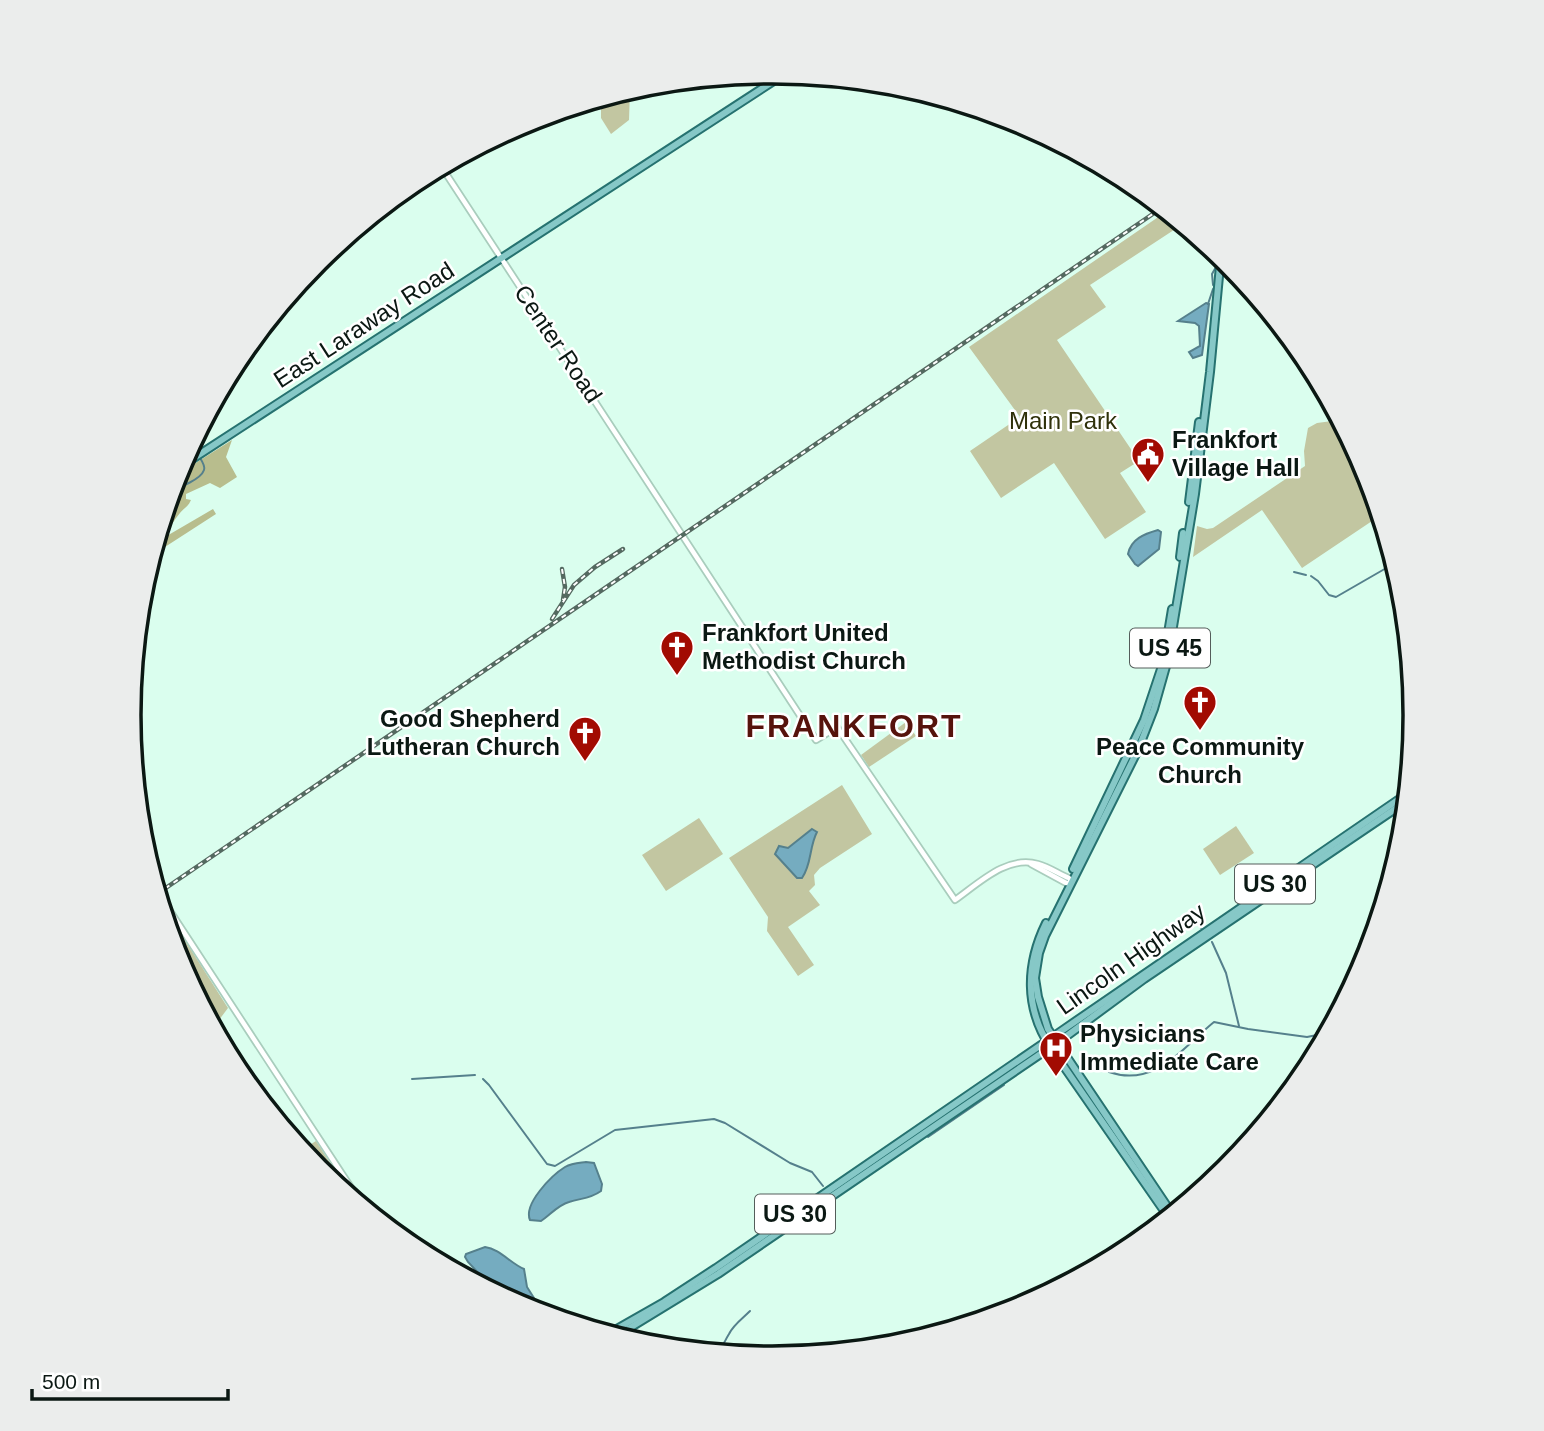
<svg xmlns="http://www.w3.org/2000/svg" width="1544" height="1431" viewBox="0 0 1544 1431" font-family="Arial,sans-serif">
  <rect width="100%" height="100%" fill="#dafeee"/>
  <g fill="#c2c6a1">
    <path d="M630 89 629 120 611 134 601 118V98Z"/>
    <path d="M1167 211 1183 224 1090 285 1106 307 1057 340 1139 461 1120 473 1146 512 1105 539 1054 463 1001 498 970 451 1020 417 969 347Z"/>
    <path d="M1340 420 1367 470 1379 510 1376 513 1378 517 1302 568 1262 510 1193 557 1197 526 1207 529 1213 528 1305 466 1304 451 1308 428 1317 423Z"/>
    <path d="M906 722 916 736 869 767 861 755Z"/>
    <path d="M842 785 872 834 820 868 814 875 815 885 809 891 820 905 788 927 814 965 798 976 767 931 768 917 729 858Z"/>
    <path d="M699 818 723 854 666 891 642 855Z"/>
    <path d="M1236 826 1254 853 1220 875 1203 849Z"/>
    <path d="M158 898 228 1008 213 1028 177 961Z"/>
    <path d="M316 1141 356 1203 317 1170 300 1151Z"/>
  </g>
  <path fill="#b8bd8d" d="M232 440 226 457 237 477 220 488 210 483 186 494V499L191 500C188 507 184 508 180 513 171 524 173 526 160 534L165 537 213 509 216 514 151 556 175 476Z"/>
  <g fill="#75acc0" stroke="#55808c" stroke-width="2">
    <path d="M1206 303 1209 304 1202 355 1193 358 1189 352 1200 346 1199 326 1195 323 1178 321Z"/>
    <path d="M1158 530 1161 532 1159 549 1138 566 1135 564 1128 554C1131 539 1144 534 1158 530Z"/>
    <path d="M812 829 817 832C809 847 812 864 802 878H797L775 854 779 846 788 848Z"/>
    <path d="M586 1162 594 1163 602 1184 601 1191C590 1199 581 1198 569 1202 558 1205 550 1215 541 1221L530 1220C523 1204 552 1175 565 1167 572 1163 579 1163 586 1162Z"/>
    <path d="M485 1247C500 1249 510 1263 524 1269L527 1287 534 1298 530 1306 523 1309 502 1298 468 1262 465 1257 466 1254Z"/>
  </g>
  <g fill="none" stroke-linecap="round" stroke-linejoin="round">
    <g stroke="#55808c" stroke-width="2">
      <path d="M1223 267H1233"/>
      <path d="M1213 285 1212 274 1216 267"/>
      <path d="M1208 304 1213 289"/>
      <path d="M195 437 194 441 198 452"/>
      <path d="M171 489C180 488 201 479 204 470 205 467 202 461 200 458"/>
      <path d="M163 517 165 510"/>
      <path d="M1294 572 1306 575"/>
      <path d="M1311 576 1318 581 1329 595 1336 597 1395 563"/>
      <path d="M1199 925 1201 928"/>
      <path d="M1212 942 1226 973 1239 1026"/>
      <path d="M1107 1069 1109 1072C1155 1088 1182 1048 1214 1022L1248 1029 1307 1037 1317 1035 1332 1027"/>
      <path d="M412 1079 475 1075"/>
      <path d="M483 1079 489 1085 547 1164 555 1166 615 1130 714 1119 725 1123 790 1163 812 1172 823 1186"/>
      <path d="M928 1137 1004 1085"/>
      <path d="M826 1209 827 1207"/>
      <path d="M716 1354C723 1347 724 1342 729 1334 733 1325 743 1318 750 1311"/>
    </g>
    <defs>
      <g id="minor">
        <path d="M441 166 816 740 837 727 955 900C979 883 1007 855 1038 864 1049 867 1059 874 1069 878L1071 883"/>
        <path d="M1031 864 1066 883H1071"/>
        <path d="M155 888 367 1212"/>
      </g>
      <g id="major">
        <path d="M177 469 786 73"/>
        <path d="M1189 502 1199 422"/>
        <path d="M1180 557 1183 533"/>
        <path d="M1073 869 1144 720 1163 663 1172 609"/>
        <path d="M1046 923C1026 964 1024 1008 1051 1048L1169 1218"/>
        <path d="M1173 1215 1048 1029 1038 997 1035 978 1039 953 1045 936 1138 750 1154 709 1167 663 1195 494 1210 372 1221 255"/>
        <path d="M606 1335 664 1302 716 1268C948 1111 1176 950 1408 793"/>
        <path d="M615 1337 718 1274 1064 1038 1144 979 1407 801"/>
      </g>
    </defs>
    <use href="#minor" stroke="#a9cdbd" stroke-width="8"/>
    <use href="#major" stroke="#267270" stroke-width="10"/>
    <use href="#minor" stroke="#fff" stroke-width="4.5"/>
    <use href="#major" stroke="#86c8c7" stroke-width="6"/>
    <defs>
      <g id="rail">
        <path d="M562 569 565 587 563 600"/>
        <path d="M552 619 574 585 595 567 623 549"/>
        <path d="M157 894 1163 207"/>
      </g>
    </defs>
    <use href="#rail" stroke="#546960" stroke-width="4.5"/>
    <use href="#rail" stroke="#fff" stroke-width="2" stroke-dasharray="5" stroke-linecap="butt"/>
  </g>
  <defs>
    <symbol id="civic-pin" viewBox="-11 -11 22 30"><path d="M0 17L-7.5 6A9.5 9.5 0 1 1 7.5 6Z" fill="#a20b02" stroke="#fff"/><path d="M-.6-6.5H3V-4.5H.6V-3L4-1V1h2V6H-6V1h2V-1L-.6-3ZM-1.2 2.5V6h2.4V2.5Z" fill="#fff"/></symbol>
    <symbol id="church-pin" viewBox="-11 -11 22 30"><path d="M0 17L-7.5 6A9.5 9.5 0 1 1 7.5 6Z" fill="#a20b02" stroke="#fff"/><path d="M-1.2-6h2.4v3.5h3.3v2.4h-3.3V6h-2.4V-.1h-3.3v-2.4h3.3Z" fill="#fff"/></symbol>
    <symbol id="hospital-pin" viewBox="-11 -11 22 30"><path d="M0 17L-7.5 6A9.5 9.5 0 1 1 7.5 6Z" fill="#a20b02" stroke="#fff"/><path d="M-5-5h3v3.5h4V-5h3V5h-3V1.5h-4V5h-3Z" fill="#fff"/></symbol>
  </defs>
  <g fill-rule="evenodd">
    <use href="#civic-pin" x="1129" y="435" width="38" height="52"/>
    <use href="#church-pin" x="658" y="628" width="38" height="52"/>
    <use href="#church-pin" x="1181" y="683" width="38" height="52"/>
    <use href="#church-pin" x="566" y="714" width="38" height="52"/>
    <use href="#hospital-pin" x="1037" y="1029" width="38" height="52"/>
  </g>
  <g text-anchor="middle" stroke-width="5" stroke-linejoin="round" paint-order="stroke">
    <g fill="#fff" stroke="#545d5a" stroke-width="2">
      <rect x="1130" y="628.5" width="80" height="39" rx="5"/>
      <rect x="1235" y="864.5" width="80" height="39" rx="5"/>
      <rect x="755" y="1194.5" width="80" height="39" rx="5"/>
    </g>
    <g font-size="23" font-weight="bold" fill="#0b1813">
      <text x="1170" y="656">US 45</text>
      <text x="1275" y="892">US 30</text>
      <text x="795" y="1222">US 30</text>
    </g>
    <g font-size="24" fill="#0b1813" stroke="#fff">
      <text transform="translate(364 325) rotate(-33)" y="8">East Laraway Road</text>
      <text transform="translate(558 344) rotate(56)" y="8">Center Road</text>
      <text transform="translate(1131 959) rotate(-35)" y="8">Lincoln Highway</text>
    </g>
    <g font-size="24" fill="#2f310a" stroke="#fff">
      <text x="1063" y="429">Main Park</text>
    </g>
    <g font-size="24" font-weight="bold" fill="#0b1813" stroke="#fff" text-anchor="start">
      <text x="1172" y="448">Frankfort<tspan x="1172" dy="28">Village Hall</tspan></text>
      <text x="702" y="641">Frankfort United<tspan x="702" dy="28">Methodist Church</tspan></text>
      <text x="560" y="727" text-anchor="end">Good Shepherd<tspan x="560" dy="28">Lutheran Church</tspan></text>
      <text x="1200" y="755" text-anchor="middle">Peace Community<tspan x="1200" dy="28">Church</tspan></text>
      <text x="1080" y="1042">Physicians<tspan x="1080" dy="28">Immediate Care</tspan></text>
    </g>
    <g font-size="32" font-weight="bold" letter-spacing="2" fill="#56130c" stroke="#fff">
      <text x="854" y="737">FRANKFORT</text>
    </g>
  </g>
  <path d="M0 0H1544V1431H0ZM141 715a631 631 0 1 1 1262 0a631 631 0 1 1-1262 0Z" fill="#ebedec" fill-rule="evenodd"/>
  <path fill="none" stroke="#0b1813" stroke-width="3.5" d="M141 715a631 631 0 1 1 1262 0a631 631 0 1 1-1262 0Z"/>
  <path d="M32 1389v10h196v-10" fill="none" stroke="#0b1813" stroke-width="3.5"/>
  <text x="42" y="1389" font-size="21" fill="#0b1813" stroke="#ffffff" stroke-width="5" paint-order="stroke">500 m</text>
</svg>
